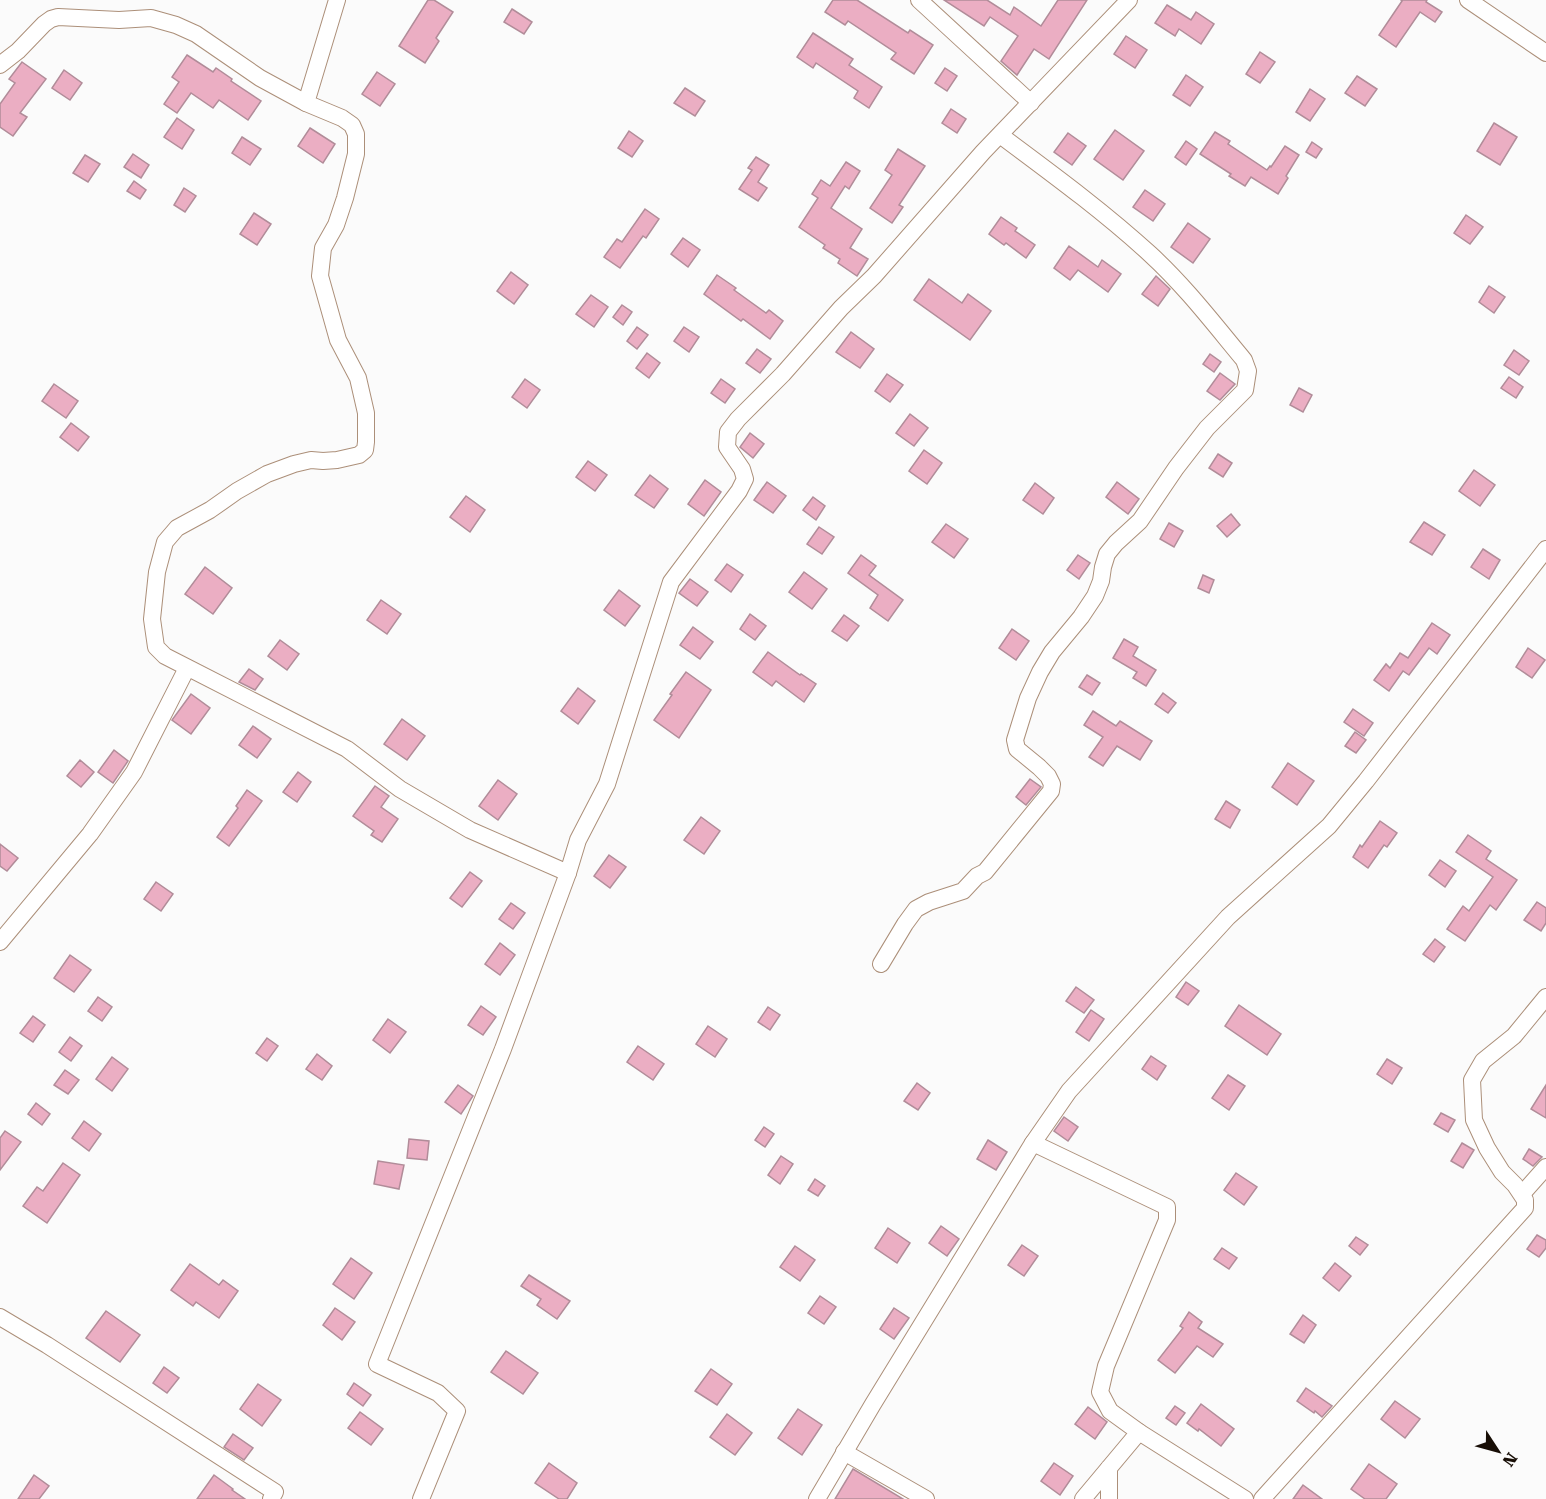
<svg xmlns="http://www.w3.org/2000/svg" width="1546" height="1499" viewBox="0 0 1546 1499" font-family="'Roboto Serif',serif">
  <rect width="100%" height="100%" fill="#fbfbfb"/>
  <g fill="#ebaec3" stroke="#b18c99" stroke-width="1.5">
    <path d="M428 0H434L453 12 436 38 439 41 425 63 399 46Z"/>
    <path d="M833 0H857L908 33 910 30 933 45 914 74 891 59 896 53 848 21 845 25 825 12Z"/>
    <path d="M944 0H987L1010 15 1014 7 1041 26 1058 0H1087L1049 59 1034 49 1017 75 1001 61 1018 36 990 17 984 26Z"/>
    <path d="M1401 0H1427L1426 2 1442 12 1435 22 1420 12 1396 47 1379 35 1402 1Z"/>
    <path d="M1167 5 1191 20 1196 12 1214 24 1201 44 1179 29 1175 36 1155 23Z"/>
    <path d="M512 9 532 22 524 34 504 22Z"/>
    <path d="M813 33 853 59 849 65 882 87 869 108 854 98 858 91 816 63 813 68 797 57Z"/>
    <path d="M1126 36 1147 50 1135 68 1114 54Z"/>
    <path d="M1260 52 1275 62 1260 83 1246 74Z"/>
    <path d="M187 55 213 72 216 68 232 79 231 81 261 101 248 120 219 100 213 108 191 93 177 113 164 104 179 82 172 77Z"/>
    <path d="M22 62 46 79 20 113 27 117 13 136 0 127V104L15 83 9 79Z"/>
    <path d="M945 68 957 76 947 91 935 83Z"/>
    <path d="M64 70 82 83 70 100 52 88Z"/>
    <path d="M377 72 395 84 380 106 362 94Z"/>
    <path d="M1186 75 1203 87 1190 106 1173 95Z"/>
    <path d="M1357 76 1377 89 1365 106 1345 93Z"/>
    <path d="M685 88 705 101 695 116 674 103Z"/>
    <path d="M1310 89 1325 99 1310 121 1296 112Z"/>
    <path d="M951 109 966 119 957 133 942 123Z"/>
    <path d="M177 118 194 130 182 149 164 137Z"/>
    <path d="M1494 123 1517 137 1500 165 1477 151Z"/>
    <path d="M310 128 335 144 323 163 298 146Z"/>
    <path d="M1115 130 1144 151 1123 180 1094 159Z"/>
    <path d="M629 131 643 141 632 157 618 148Z"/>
    <path d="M1215 132 1230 141 1228 144 1267 170 1270 166 1271 167 1285 146 1299 155 1286 176 1288 178 1278 194 1251 177 1245 186 1229 176 1231 174 1200 154Z"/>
    <path d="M1068 133 1086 146 1072 165 1054 152Z"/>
    <path d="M242 137 261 149 250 165 232 153Z"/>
    <path d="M1186 141 1197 149 1186 165 1175 157Z"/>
    <path d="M1312 142 1322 149 1316 158 1306 152Z"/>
    <path d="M898 149 925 166 899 205 903 207 892 223 870 208 892 175 885 170Z"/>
    <path d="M133 154 149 165 141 178 124 167Z"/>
    <path d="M85 155 100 164 88 182 73 173Z"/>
    <path d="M756 157 769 165 758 182 767 188 758 201 739 189 752 170 748 168Z"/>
    <path d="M846 162 860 171 849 189 845 186 831 208 862 229 850 248 868 259 857 276 838 263 840 259 823 248 825 245 799 227 818 198 812 194 821 180 830 186Z"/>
    <path d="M134 181 146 190 140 199 127 191Z"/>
    <path d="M184 188 196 196 185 212 174 205Z"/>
    <path d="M1145 190 1165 204 1153 221 1133 207Z"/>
    <path d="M645 209 659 219 646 238 643 236 620 268 604 257 617 239 622 242Z"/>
    <path d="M254 213 271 224 257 245 240 234Z"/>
    <path d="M1466 215 1483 227 1470 244 1454 233Z"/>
    <path d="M1001 217 1017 228 1015 231 1035 245 1026 258 1006 243 1004 245 989 234Z"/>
    <path d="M1188 223 1210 239 1193 263 1171 247Z"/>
    <path d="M683 238 700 250 688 267 671 254Z"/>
    <path d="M1069 246 1098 267 1102 260 1121 274 1108 292 1078 270 1070 280 1054 268Z"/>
    <path d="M511 272 528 285 514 304 497 291Z"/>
    <path d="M717 275 736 288 734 290 766 313 769 310 783 321 770 339 743 319 741 321 704 294Z"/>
    <path d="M1156 276 1170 289 1158 306 1142 294Z"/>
    <path d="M929 279 962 303 968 294 991 311 970 340 914 300Z"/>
    <path d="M1489 286 1505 297 1494 313 1479 302Z"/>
    <path d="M591 295 608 307 594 327 576 314Z"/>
    <path d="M622 305 632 312 623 325 613 317Z"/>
    <path d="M637 327 648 335 637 349 627 341Z"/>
    <path d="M684 327 699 337 689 352 674 341Z"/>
    <path d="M851 332 874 349 860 368 836 352Z"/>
    <path d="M757 349 771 359 760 373 746 363Z"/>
    <path d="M1514 350 1529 361 1519 375 1504 365Z"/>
    <path d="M647 353 660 363 649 378 636 368Z"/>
    <path d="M1210 354 1221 362 1214 372 1203 364Z"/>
    <path d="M1220 373 1235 384 1220 400 1207 391Z"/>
    <path d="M887 374 903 385 890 402 875 391Z"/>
    <path d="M1509 377 1523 387 1516 398 1501 388Z"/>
    <path d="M525 379 540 390 527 408 512 397Z"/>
    <path d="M721 379 735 389 725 403 711 393Z"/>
    <path d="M54 384 78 401 66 418 42 401Z"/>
    <path d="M1299 388 1312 395 1303 412 1290 405Z"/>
    <path d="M910 414 928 428 914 446 896 433Z"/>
    <path d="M71 423 89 437 78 451 60 437Z"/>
    <path d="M750 433 764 444 753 458 740 447Z"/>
    <path d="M924 450 942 463 927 484 909 471Z"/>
    <path d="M1218 454 1232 463 1223 477 1209 468Z"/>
    <path d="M588 461 607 475 595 491 576 477Z"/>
    <path d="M1474 470 1495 485 1480 506 1459 491Z"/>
    <path d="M650 475 668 489 654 508 635 495Z"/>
    <path d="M705 480 721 492 704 516 688 504Z"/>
    <path d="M767 482 786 496 773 513 754 500Z"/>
    <path d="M1117 482 1139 499 1128 514 1106 497Z"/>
    <path d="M1035 483 1054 498 1043 514 1023 500Z"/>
    <path d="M466 496 485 510 470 532 450 517Z"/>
    <path d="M813 497 825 506 816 520 803 510Z"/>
    <path d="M1231 514 1240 525 1227 537 1217 526Z"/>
    <path d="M1424 522 1445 535 1432 555 1410 542Z"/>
    <path d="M1169 523 1183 531 1174 547 1160 539Z"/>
    <path d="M946 524 968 539 954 558 932 542Z"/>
    <path d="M819 527 834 537 822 554 807 544Z"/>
    <path d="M1483 549 1500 560 1489 579 1471 567Z"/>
    <path d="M861 555 876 566 869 575 903 600 888 621 870 608 878 595 848 573Z"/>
    <path d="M1078 555 1090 563 1079 579 1067 570Z"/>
    <path d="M727 564 743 575 731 592 715 580Z"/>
    <path d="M205 567 232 588 213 614 185 594Z"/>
    <path d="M804 572 827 589 812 609 789 592Z"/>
    <path d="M1203 575 1214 580 1209 593 1198 588Z"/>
    <path d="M690 579 708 592 697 606 679 593Z"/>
    <path d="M619 590 640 606 625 626 604 610Z"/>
    <path d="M381 600 401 614 387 634 367 620Z"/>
    <path d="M750 614 766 626 755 640 740 629Z"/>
    <path d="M844 615 859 626 847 641 832 631Z"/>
    <path d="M1432 623 1450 635 1437 654 1429 648 1409 675 1403 671 1389 691 1374 680 1386 664 1390 668 1400 653 1408 658Z"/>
    <path d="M693 627 713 642 700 659 680 645Z"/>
    <path d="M1012 629 1029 641 1016 660 999 648Z"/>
    <path d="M1124 639 1138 647 1133 656 1156 670 1146 686 1133 678 1137 672 1113 658Z"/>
    <path d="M280 640 299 654 287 670 268 656Z"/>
    <path d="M1528 648 1545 660 1532 678 1516 667Z"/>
    <path d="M768 652 800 675 801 674 816 684 804 702 776 681 772 686 753 672Z"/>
    <path d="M249 669 263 679 255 690 239 682Z"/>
    <path d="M686 672 711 690 679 738 654 720 672 695 670 694Z"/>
    <path d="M1087 675 1100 683 1092 695 1079 687Z"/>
    <path d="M578 688 595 701 578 724 561 711Z"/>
    <path d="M1163 693 1176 703 1168 713 1155 704Z"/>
    <path d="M191 694 210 708 191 734 172 720Z"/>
    <path d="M1353 709 1373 723 1364 736 1344 722Z"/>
    <path d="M1093 711 1116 726 1120 721 1152 741 1140 760 1117 746 1103 766 1089 757 1103 737 1084 725Z"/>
    <path d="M402 719 425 736 407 760 384 744Z"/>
    <path d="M253 726 271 739 257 758 239 745Z"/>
    <path d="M1355 732 1366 740 1356 753 1345 746Z"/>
    <path d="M114 750 128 761 113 783 98 772Z"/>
    <path d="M80 760 94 772 81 787 67 776Z"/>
    <path d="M1288 763 1314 781 1297 805 1272 787Z"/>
    <path d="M298 772 311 782 297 802 283 792Z"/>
    <path d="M1030 779 1041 787 1026 805 1016 797Z"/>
    <path d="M498 780 517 794 498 820 479 806Z"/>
    <path d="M375 786 389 796 381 807 398 819 382 842 371 835 374 831 353 816Z"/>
    <path d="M247 790 262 801 229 846 217 837 238 808 236 806Z"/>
    <path d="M1226 801 1240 810 1230 828 1215 819Z"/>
    <path d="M701 817 720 831 704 854 684 840Z"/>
    <path d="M1380 821 1397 833 1387 847 1384 845 1368 868 1353 857 1360 845 1362 847Z"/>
    <path d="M1468 835 1491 851 1486 859 1517 880 1496 910 1490 905 1465 941 1447 929 1463 906 1469 911 1493 877 1456 852Z"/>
    <path d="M0 844 18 858 7 871 0 866Z"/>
    <path d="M609 855 626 867 610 888 594 876Z"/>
    <path d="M1440 860 1456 871 1445 887 1429 875Z"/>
    <path d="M470 872 482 881 462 907 450 898Z"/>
    <path d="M156 882 173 894 161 911 144 899Z"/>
    <path d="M1537 902 1546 908V923L1541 931 1524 920Z"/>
    <path d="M511 903 525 913 513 929 499 919Z"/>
    <path d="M1435 939 1445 947 1434 962 1423 954Z"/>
    <path d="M500 943 515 955 500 975 485 964Z"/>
    <path d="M70 955 91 970 74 992 54 978Z"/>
    <path d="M1186 982 1199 991 1188 1005 1176 997Z"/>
    <path d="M1076 987 1094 1000 1084 1013 1066 1001Z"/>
    <path d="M98 997 112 1007 102 1021 88 1011Z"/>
    <path d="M1239 1005 1281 1034 1267 1055 1225 1026Z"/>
    <path d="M481 1006 496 1017 483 1035 468 1025Z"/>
    <path d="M768 1007 780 1015 770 1030 758 1022Z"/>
    <path d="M1091 1010 1104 1019 1089 1041 1076 1032Z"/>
    <path d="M33 1016 45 1025 33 1042 20 1033Z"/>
    <path d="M388 1019 406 1032 390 1053 373 1040Z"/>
    <path d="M708 1026 727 1039 715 1057 696 1044Z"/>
    <path d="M70 1037 82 1046 71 1061 59 1052Z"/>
    <path d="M267 1038 278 1046 267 1061 256 1053Z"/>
    <path d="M638 1046 664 1064 653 1080 627 1062Z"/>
    <path d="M317 1054 332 1066 322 1080 306 1069Z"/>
    <path d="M1151 1056 1166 1066 1157 1080 1142 1069Z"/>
    <path d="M112 1057 128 1069 112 1091 96 1079Z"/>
    <path d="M1387 1059 1402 1068 1392 1084 1377 1074Z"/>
    <path d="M65 1070 79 1080 68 1094 54 1085Z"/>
    <path d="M1228 1075 1245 1086 1229 1110 1212 1098Z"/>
    <path d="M917 1083 930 1093 918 1110 904 1101Z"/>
    <path d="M458 1085 473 1096 461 1114 445 1102Z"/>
    <path d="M1546 1085V1118L1531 1109Z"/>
    <path d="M36 1103 50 1114 42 1125 28 1114Z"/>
    <path d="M1441 1113 1455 1120 1448 1132 1434 1124Z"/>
    <path d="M1064 1117 1078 1127 1068 1141 1054 1131Z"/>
    <path d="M84 1121 101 1134 89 1151 72 1138Z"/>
    <path d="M764 1127 774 1134 765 1147 755 1140Z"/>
    <path d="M5 1131 21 1142 0 1170V1138Z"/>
    <path d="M409 1139 429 1141 427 1160 407 1158Z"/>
    <path d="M988 1140 1007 1152 996 1170 977 1159Z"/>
    <path d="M1462 1143 1474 1150 1463 1168 1451 1161Z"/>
    <path d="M1529 1149 1542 1157 1533 1166 1523 1159Z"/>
    <path d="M781 1156 793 1164 780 1184 768 1175Z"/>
    <path d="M378 1161 404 1165 399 1189 374 1184Z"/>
    <path d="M63 1163 80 1175 47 1223 23 1206 37 1187 43 1191Z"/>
    <path d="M1236 1173 1257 1187 1244 1205 1224 1190Z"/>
    <path d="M815 1179 825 1186 818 1196 808 1190Z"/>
    <path d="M941 1226 959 1239 947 1256 929 1243Z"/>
    <path d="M888 1228 910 1243 897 1263 875 1248Z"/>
    <path d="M1537 1235 1546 1240V1248L1539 1257 1527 1249Z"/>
    <path d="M1356 1237 1368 1245 1360 1255 1349 1246Z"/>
    <path d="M1022 1245 1038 1256 1024 1276 1008 1265Z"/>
    <path d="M795 1246 815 1260 800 1281 780 1267Z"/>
    <path d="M1222 1248 1237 1258 1229 1269 1214 1259Z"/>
    <path d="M351 1258 372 1273 354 1299 333 1284Z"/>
    <path d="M1335 1263 1351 1276 1339 1291 1323 1278Z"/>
    <path d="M190 1264 219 1285 223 1280 238 1291 219 1318 196 1302 193 1306 171 1290Z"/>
    <path d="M529 1275 570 1301 557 1319 537 1305 541 1299 521 1286Z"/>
    <path d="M820 1296 836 1307 824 1324 808 1313Z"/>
    <path d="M335 1308 355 1322 342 1340 323 1325Z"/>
    <path d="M894 1308 909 1318 894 1339 880 1329Z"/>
    <path d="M106 1311 140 1335 120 1362 86 1338Z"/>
    <path d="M1189 1312 1202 1322 1198 1328 1223 1344 1213 1357 1197 1346 1175 1373 1158 1360 1183 1328 1180 1326Z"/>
    <path d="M1303 1315 1316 1325 1304 1343 1290 1334Z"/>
    <path d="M506 1351 538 1373 523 1394 491 1372Z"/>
    <path d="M164 1367 179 1378 167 1393 153 1383Z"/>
    <path d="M711 1369 732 1384 717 1405 695 1391Z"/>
    <path d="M354 1383 371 1395 363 1406 347 1394Z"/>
    <path d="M258 1384 281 1400 262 1426 240 1409Z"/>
    <path d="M1306 1388 1332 1406 1322 1417 1315 1411 1314 1413 1297 1401Z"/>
    <path d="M1395 1401 1420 1419 1405 1438 1381 1419Z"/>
    <path d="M1201 1404 1234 1429 1221 1446 1199 1429 1198 1431 1187 1423Z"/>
    <path d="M1175 1406 1185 1413 1176 1425 1166 1418Z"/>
    <path d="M1088 1407 1107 1422 1095 1439 1075 1424Z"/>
    <path d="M798 1409 822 1425 802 1455 778 1438Z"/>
    <path d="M360 1412 383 1429 371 1445 348 1428Z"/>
    <path d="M727 1414 752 1433 735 1455 710 1437Z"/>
    <path d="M233 1434 253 1448 244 1460 224 1447Z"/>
    <path d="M549 1463 577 1483 567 1499H559L535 1483Z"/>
    <path d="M1054 1463 1073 1476 1060 1495 1041 1481Z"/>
    <path d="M1369 1464 1397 1484 1386 1499H1365L1351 1489Z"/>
    <path d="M853 1469 903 1499H835Z"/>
    <path d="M34 1475 49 1486 39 1499H18Z"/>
    <path d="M214 1475 233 1489 232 1490 245 1499H197Z"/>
    <path d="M1303 1485 1322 1499H1293Z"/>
  </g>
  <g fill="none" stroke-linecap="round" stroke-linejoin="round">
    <defs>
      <g id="street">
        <path d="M337 0 306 103 342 118 352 125 356 134V154L345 198 336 225 323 248 320 276 338 340 358 378 366 413V442L365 450 359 455 337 460 323 461 311 460 294 464 267 474 237 491 210 510 177 528 165 542 157 572 152 619 156 647 165 656 347 749 400 789 470 830 568 873"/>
        <path d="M919 0 1031 103"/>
        <path d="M1468 0 1546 53"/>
        <path d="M0 65 18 51 44 24 51 19 58 17 119 20 151 18 176 25 196 34 260 78 306 103"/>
        <path d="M0 942 90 834 134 772 187 668"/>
        <path d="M881 964 905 924 916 909 929 902 963 891 977 876 985 872 1051 791 1052 784 1048 776 1039 767 1017 749 1015 740 1028 698 1040 672 1052 652 1081 617 1095 596 1101 581 1103 567 1107 554 1116 543 1140 521 1176 468 1207 428 1245 390 1248 371 1244 360C1214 324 1185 286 1150 254 1103 211 1051 173 1000 135"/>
        <path d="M1033 1143 1167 1207V1220L1106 1366 1100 1392 1110 1411 1139 1432 1245 1499"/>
        <path d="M1522 1194 1546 1167"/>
        <path d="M0 1317 47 1345 275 1492 271 1499"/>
        <path d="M844 1452 926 1499"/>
        <path d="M421 1499 457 1411 438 1393 377 1364 503 1049 568 873 578 840 607 784 671 582 739 491 745 479 742 469 727 447 728 432 738 419 783 374 841 308 874 276 983 152 1129 0"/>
        <path d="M817 1499 873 1404 1033 1143 1069 1091 1228 917 1329 826 1366 781 1546 549"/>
        <path d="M1083 1499 1139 1432"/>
        <path d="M1109 1499V1468"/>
        <path d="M1262 1499 1525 1208V1200L1515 1185 1502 1172 1487 1148 1474 1120 1472 1080 1483 1061 1514 1036 1546 997"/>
      </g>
    </defs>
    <use href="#street" stroke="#ac8f79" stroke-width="18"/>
    <use href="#street" stroke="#fff" stroke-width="16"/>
  </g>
  <g transform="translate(1498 1451) rotate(126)" stroke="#fbfbfb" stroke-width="4.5" paint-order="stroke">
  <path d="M0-4.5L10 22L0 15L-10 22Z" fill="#180e06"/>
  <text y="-9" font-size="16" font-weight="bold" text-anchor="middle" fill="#180e06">N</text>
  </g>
</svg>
